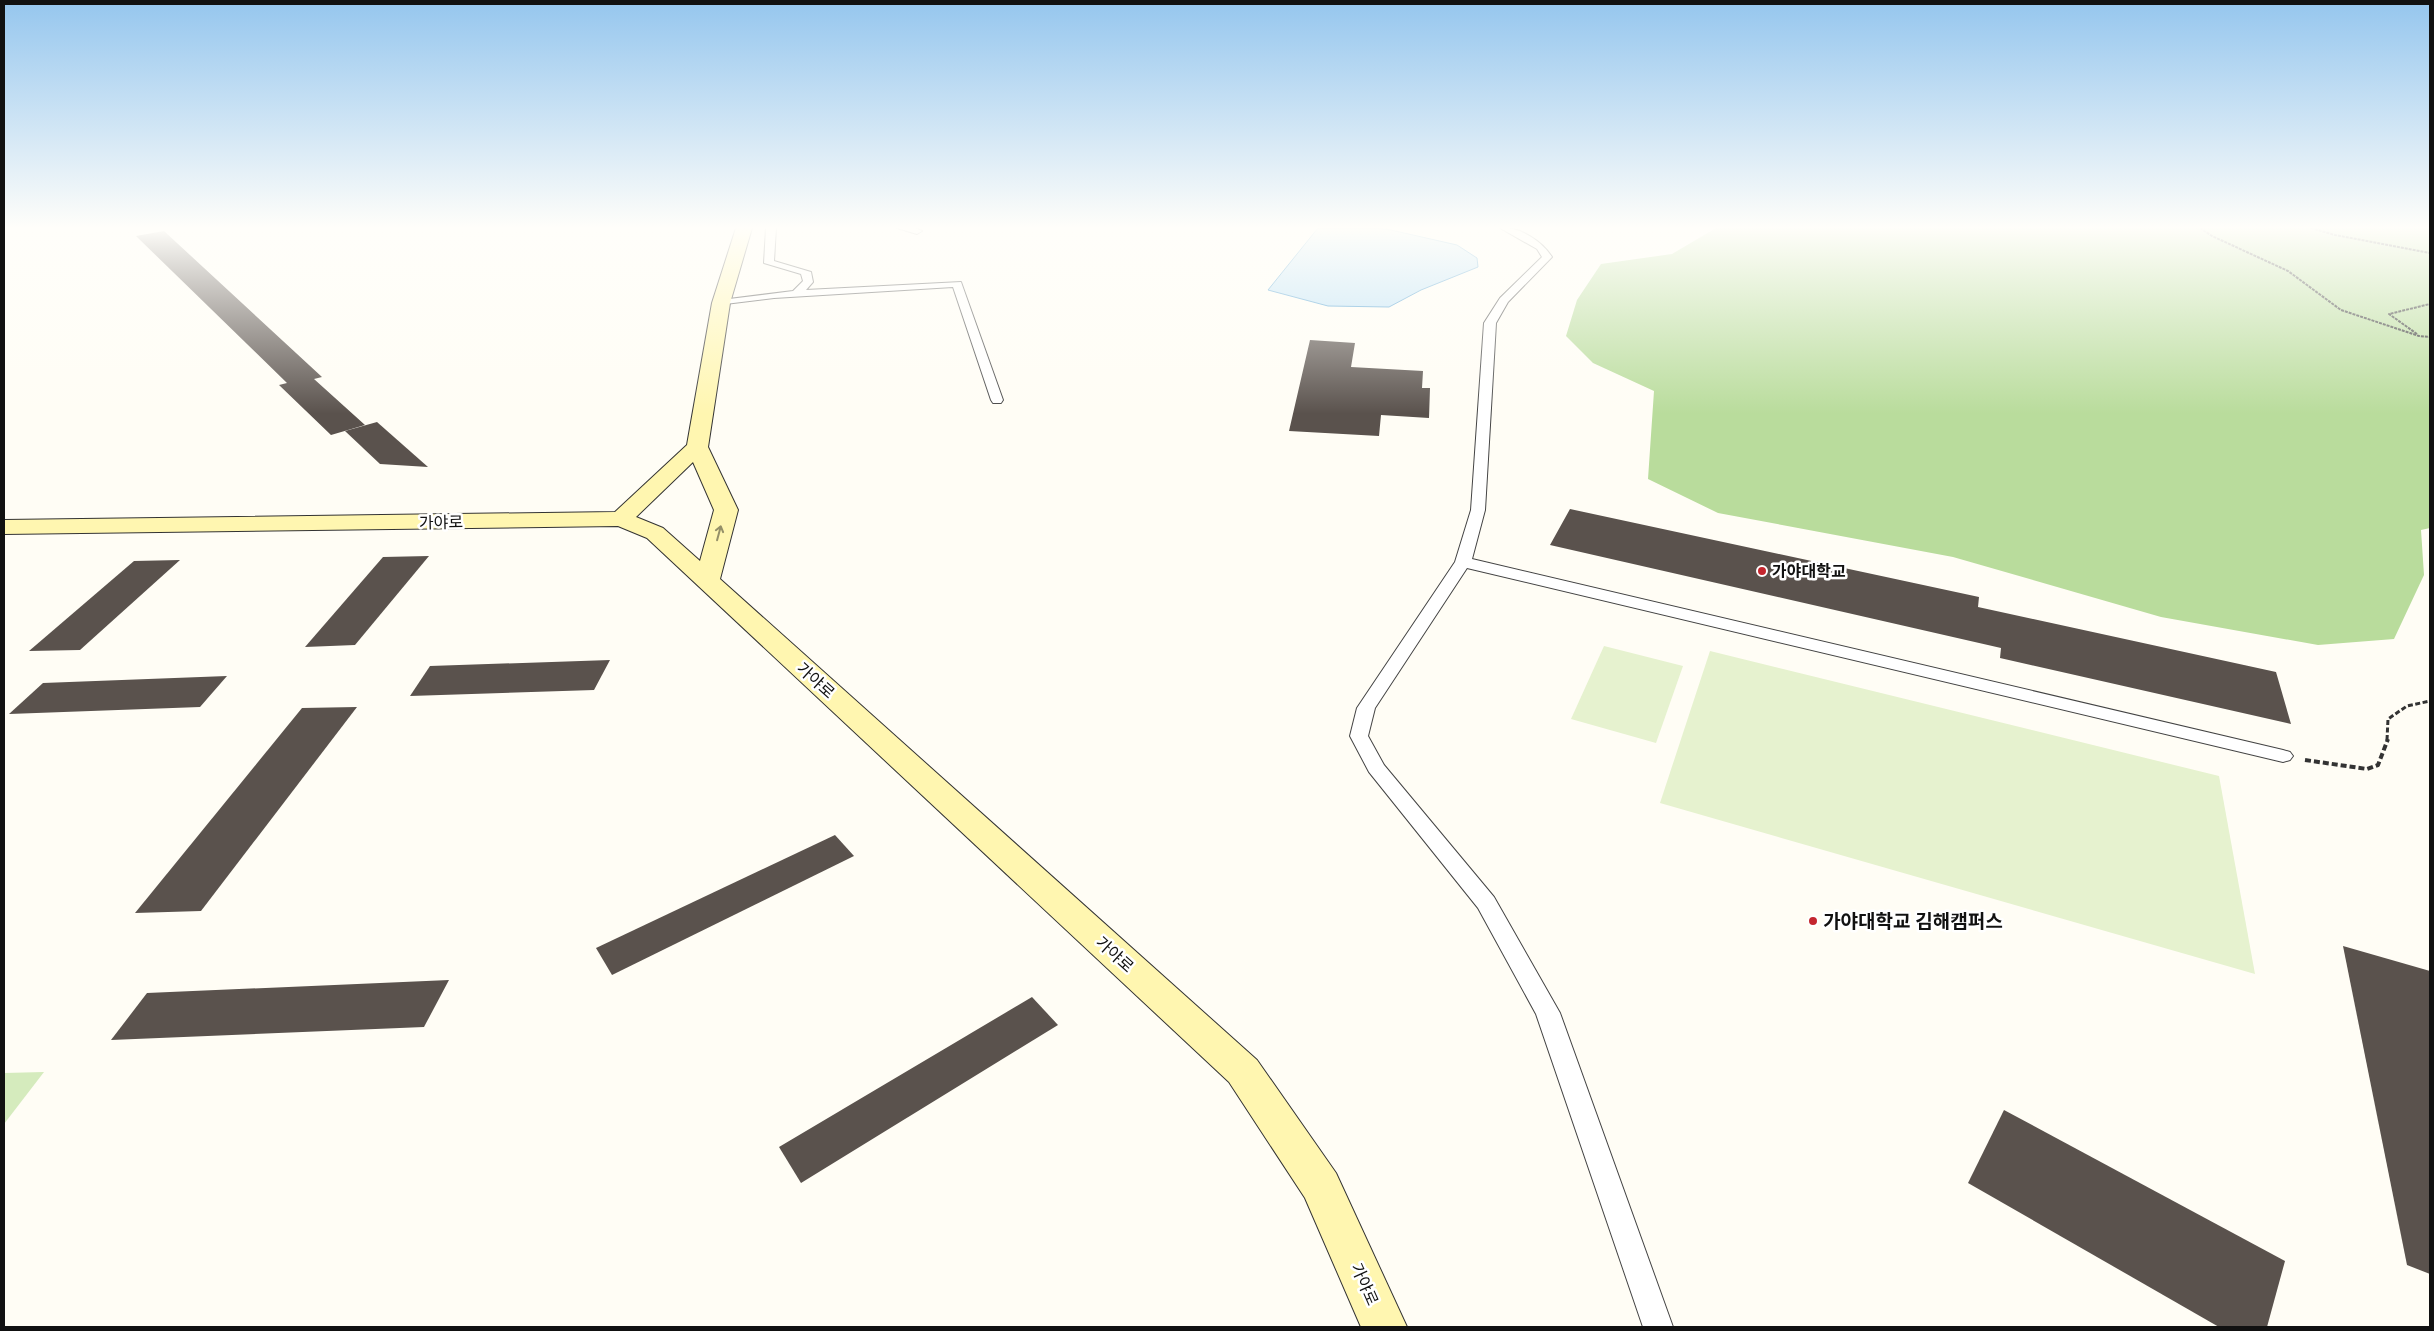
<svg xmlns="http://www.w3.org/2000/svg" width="2434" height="1331" viewBox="0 0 2434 1331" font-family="'Noto Serif','Noto Sans KR',serif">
  <rect width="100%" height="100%" fill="#fffdf5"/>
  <path fill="#d5ebbd" d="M44 1072 4 1124V1073Z"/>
  <path fill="#b9dc9c" d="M1716 228H2430V528L2421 530 2424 575 2394 639 2318 645 2161 617 1953 557 1718 513 1648 479 1654 391 1593 363 1566 336 1577 300 1601 264 1672 254Z"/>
  <g fill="#e6f2cf">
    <path d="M1604 646 1683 666 1656 743 1571 719Z"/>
    <path d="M1710 651 2219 776 2255 974 1660 803Z"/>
  </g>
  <path fill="#b9e0f7" stroke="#3f96cf" d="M1318 228H1375L1391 230 1457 245 1477 258 1478 267 1421 290 1389 307 1328 306 1268 290Z"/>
  <g fill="#5a524d">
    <path d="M164 231 322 377 314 379 365 425 331 435 279 385 287 383 136 236Z"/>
    <path d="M1310 340 1355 343 1351 367 1423 371 1422 388H1430L1429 418 1381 415 1379 436 1289 431Z"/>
    <path d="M377 422 428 467 380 464 345 431Z"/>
    <path d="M1570 509 1979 597 1978 607 2276 672 2291 724 2000 658 2001 648 1550 545Z"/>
    <path d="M429 556 355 645 305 647 383 557Z"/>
    <path d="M180 560 80 650 29 651 134 561Z"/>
    <path d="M610 660 594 690 410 696 430 666Z"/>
    <path d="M227 676 200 707 9 714 43 683Z"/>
    <path d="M357 707 201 911 135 913 302 708Z"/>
    <path d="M835 835 854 856 612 975 596 948Z"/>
    <path d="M2343 946 2430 971V1274L2407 1265Z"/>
    <path d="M449 980 424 1027 111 1040 147 993Z"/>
    <path d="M1032 997 1058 1025 801 1183 779 1147Z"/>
    <path d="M2004 1110 2285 1261 2267 1327H2219L1968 1183Z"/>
  </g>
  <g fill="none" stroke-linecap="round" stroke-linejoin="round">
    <defs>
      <g id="lane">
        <path d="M766 228H776L774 261 811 272 813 282 806 290 961 282 1003 400 1001 403H993L991 400 953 287 774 298 717 305 716 303 721 300 793 291 803 281 801 274 764 263Z"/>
        <path d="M897 228H915L922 231 917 234Z"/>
        <path d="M1500 228C1519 226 1542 241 1552 257L1508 302 1496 323 1485 510 1472 559 2283 750 2290 752 2293 756 2290 760 2283 762 1467 568 1375 708 1368 736 1384 765 1494 897 1560 1013 1673 1327H1643L1536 1014 1478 908 1369 772 1350 736 1357 708 1455 562 1471 510 1484 323 1500 298 1542 257 1537 249Z"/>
      </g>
      <path id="secondary" d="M736 228H752L730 303 708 447 738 510 720 579 1257 1060 1336 1173 1407 1327H1361L1305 1198 1229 1082 647 538 618 526 4 534V520L615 512 687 445 712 303ZM693 462 714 510 700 561 663 528 636 517Z"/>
    </defs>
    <use href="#lane" stroke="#444" stroke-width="2"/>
    <use href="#secondary" stroke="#333" stroke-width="2"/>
    <g stroke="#333" stroke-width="2" stroke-dasharray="3 1" stroke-linecap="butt">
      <path d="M2200 228 2212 236 2288 271 2341 310 2419 336 2430 337"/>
      <path d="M2311 228 2335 235 2430 253"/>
      <path d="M2417 334 2389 314 2430 304"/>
    </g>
    <path stroke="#333" stroke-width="3" stroke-dasharray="5 2.5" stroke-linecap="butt" d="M2387 740 2388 719 2407 706 2430 701"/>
    <path stroke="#333" stroke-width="4" stroke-dasharray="6 3" stroke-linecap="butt" d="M2305 760 2367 769 2378 765 2388 739"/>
    <use href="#lane" fill="#fff" fill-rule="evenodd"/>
    <use href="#secondary" fill="#fff6b0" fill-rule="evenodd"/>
  </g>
  <defs><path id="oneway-shaft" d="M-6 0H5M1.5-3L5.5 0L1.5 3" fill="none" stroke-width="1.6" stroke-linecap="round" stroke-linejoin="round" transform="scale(1.25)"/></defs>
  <use stroke="#948f68" href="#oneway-shaft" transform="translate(719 533) rotate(-75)"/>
  <linearGradient id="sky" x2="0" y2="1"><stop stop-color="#95c6ee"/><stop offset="0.55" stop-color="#fffefa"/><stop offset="1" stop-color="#fffefa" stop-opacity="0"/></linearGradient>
  <rect width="2434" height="414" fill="url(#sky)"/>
  <g fill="#c4262e" stroke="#fff" stroke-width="2">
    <circle cx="1762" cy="571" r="5"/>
    <circle cx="1813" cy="921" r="5"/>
  </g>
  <g text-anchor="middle" stroke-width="5" stroke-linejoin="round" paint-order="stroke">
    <g font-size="16" fill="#111" stroke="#fff">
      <text transform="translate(441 522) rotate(-1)" y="6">가야로</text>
      <text transform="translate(816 680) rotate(42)" y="6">가야로</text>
      <text transform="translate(1115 954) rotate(42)" y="6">가야로</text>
      <text transform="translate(1365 1284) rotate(66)" y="6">가야로</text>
    </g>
    <g font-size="16" font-weight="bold" fill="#111" stroke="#fff" text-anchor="start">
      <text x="1772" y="577">가야대학교</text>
    </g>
    <g font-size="19" font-weight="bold" fill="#111" stroke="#fff" text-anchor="start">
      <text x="1823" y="928">가야대학교 김해캠퍼스</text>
    </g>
  </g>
  <rect width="2434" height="1331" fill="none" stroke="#111111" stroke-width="10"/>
</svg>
